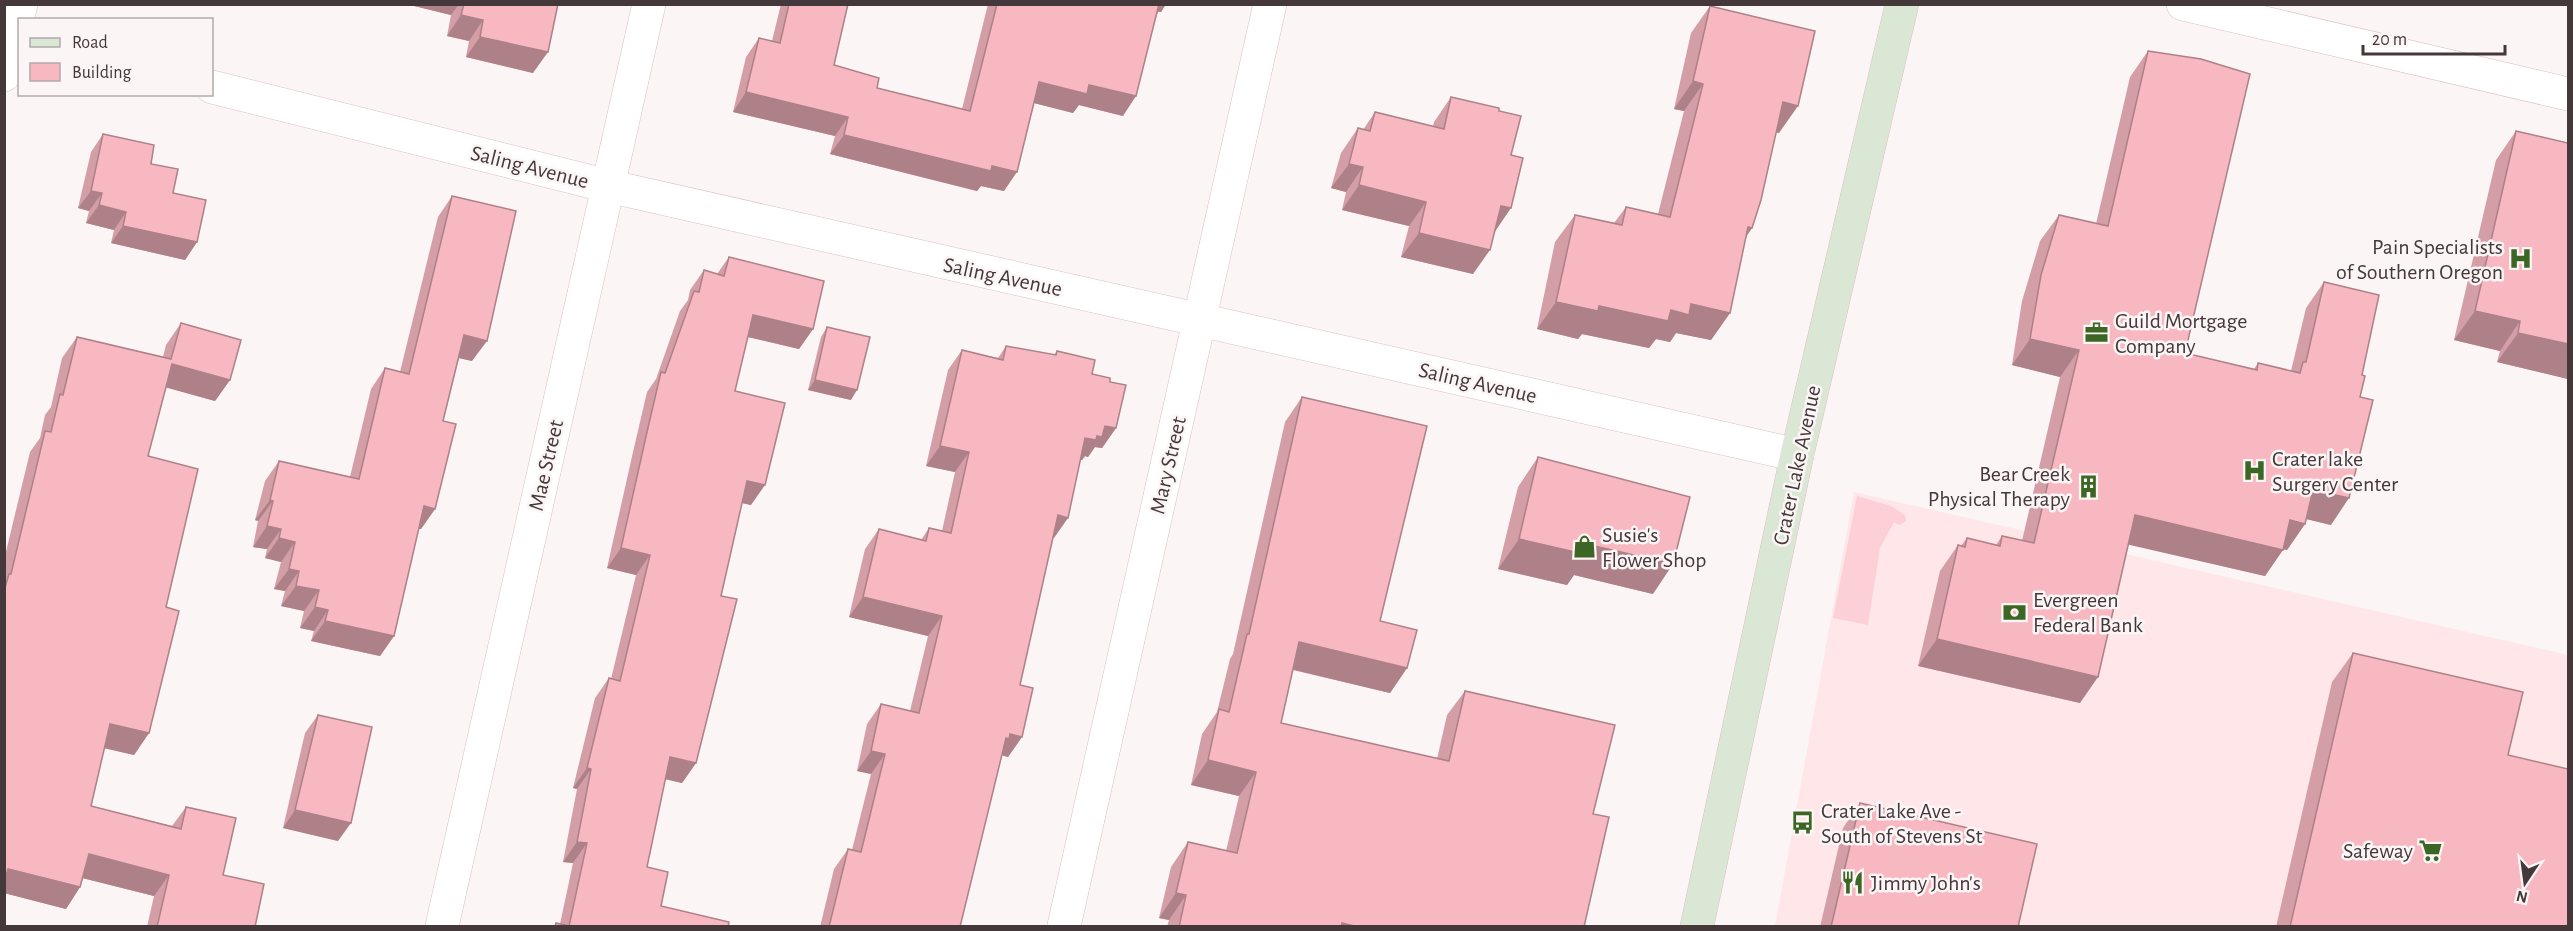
<svg xmlns="http://www.w3.org/2000/svg" width="2573" height="931" viewBox="0 0 2573 931" font-family="'Alegreya Sans',sans-serif">
  <rect width="100%" height="100%" fill="#fcf5f6"/>
  <path fill="#ffe6e9" d="M1854 492 2568 655V926H1775Z"/>
  <path fill="#fcd0d6" d="M1857 496 1891 506 1905 515 1906 521 1899 525 1894 522 1880 548 1868 625 1833 618Z"/>
  <g fill="none" stroke-linecap="round" stroke-linejoin="round">
    <defs>
      <g id="minor">
        <path d="M2183 4 2568 94"/>
        <path d="M4 75 21 4"/>
        <path d="M212 87 608 186 1797 455"/>
        <path d="M442 926 649 4"/>
        <path d="M1064 926 1270 4"/>
      </g>
      <path id="secondary" d="M1697 926 1797 455 1902 4"/>
    </defs>
    <use href="#minor" stroke="#ddbfc2" stroke-width="34"/>
    <use href="#secondary" stroke="#ddbfc2" stroke-width="34"/>
    <use href="#minor" stroke="#fff" stroke-width="33"/>
    <use href="#secondary" stroke="#dbe7d5" stroke-width="33"/>
  </g>
  <g fill="#d49ea6">
    <path d="M406 4H558L533 73 466 57 469 41 447 36 451 15Z"/>
    <path d="M781 4H848L834 65 877 88 962 109 988 4H1166L1161 12H1158L1123 116 1079 105 1073 113 1034 103 1004 191 981 186 977 191 830 154 835 136 733 112 746 57 759 38 772 41Z"/>
    <path d="M1710 6 1779 133 1776 132 1752 228 1746 237 1730 313 1711 340 1676 333 1670 342 1656 339 1649 348 1582 334 1578 339 1537 329 1555 242 1575 215 1614 223 1626 207 1658 214 1684 111 1674 109 1691 33Z"/>
    <path d="M2148 51 2185 353 2254 369 2258 363 2291 371 2306 308 2324 282 2362 375 2331 525 2306 519 2305 524 2287 550 2283 549 2265 576 2128 544 2080 703 1918 666 1940 571 1958 545 1961 546 1967 538 1996 545 2002 536 2022 541 2060 377 2012 365 2022 301 2040 241 2059 215 2096 224 2130 77Z"/>
    <path d="M1451 97 1499 111 1511 155 1494 232 1473 274 1401 257 1409 226 1342 210 1346 192 1331 188 1341 153 1358 128 1363 130 1375 112 1433 126 1434 122Z"/>
    <path d="M2516 131 2568 143V379L2497 362 2500 351 2454 340 2496 160Z"/>
    <path d="M103 134 151 164 173 193 197 242 185 260 111 243 114 230 86 223 89 211 78 208 91 152Z"/>
    <path d="M452 196 472 361 459 358 443 421 435 509 421 529H418L394 636 380 656 311 641 314 631 300 628 304 611 281 606 285 591 274 589 281 562 265 558 267 549 253 547 258 521 255 520 265 481 279 461 350 477 371 389 385 368 400 372 438 217Z"/>
    <path d="M729 257 813 329 799 349 748 337 735 391 751 505 742 503 721 596 696 763 682 783 665 779 647 867 661 906 728 927H554L556 923 560 924 573 863 563 862 577 789 573 788 595 698 609 678 611 679 636 575 607 568 633 452 647 392 656 379 680 311 688 300 690 290 704 270 717 274Z"/>
    <path d="M181 323 230 380 215 401 166 387 148 456 166 607 149 733 134 755 104 748 91 806 172 826 186 807 223 875 255 927H147L154 896 83 878 80 887 66 909 4 893V560L30 452 40 438 45 415 51 407 62 358 77 337 163 357 166 345Z"/>
    <path d="M827 327 851 400 808 390 821 337Z"/>
    <path d="M1006 346 1054 355 1057 351 1092 374 1110 382 1116 428 1102 448 1095 447 1088 457 1085 456 1082 460H1080L1053 537 1020 685 1022 737 1008 757 1002 755 960 927H820L834 869 848 849 852 850 871 774 857 771 867 724 881 704 910 711 928 636 849 617 865 549 879 529 921 540 929 528 942 531 955 472 926 466 948 370 962 350 998 358Z"/>
    <path d="M1302 397 1380 621 1407 668 1390 693 1293 670 1281 723 1437 759 1447 715 1465 691 1593 814 1584 927H1167L1169 920 1159 918 1171 867 1188 842 1226 851 1239 796 1191 785 1202 734 1217 712 1230 659 1233 654 1285 422Z"/>
    <path d="M1538 457 1653 594 1574 575 1567 585 1498 569 1518 487Z"/>
    <path d="M2353 653 2508 755 2568 927H2276L2332 682Z"/>
    <path d="M318 715 338 841 283 828 305 733Z"/>
    <path d="M1860 803 2018 927H1820L1843 828Z"/>
  </g>
  <g fill="#ad8187">
    <path d="M406 4H459L451 15Z"/>
    <path d="M1153 4H1166L1161 12 1150 10Z"/>
    <path d="M461 15 483 20 469 41 447 36Z"/>
    <path d="M480 37 548 52 533 73 466 57Z"/>
    <path d="M1693 81 1703 84 1684 111 1674 109Z"/>
    <path d="M1039 82 1089 85 1136 96 1123 116 1079 105 1073 113 1026 101Z"/>
    <path d="M746 92 848 117 835 136 733 112Z"/>
    <path d="M1783 102 1798 106 1779 133 1764 130Z"/>
    <path d="M844 135 992 166 1017 172 1004 191 981 186 977 191 830 154Z"/>
    <path d="M1349 164 1363 167 1346 192 1331 188Z"/>
    <path d="M1359 185 1426 202 1409 226 1342 210Z"/>
    <path d="M91 191 102 193 89 211 78 208Z"/>
    <path d="M99 205 126 212 114 230 86 223Z"/>
    <path d="M1501 206 1511 208 1494 233Z"/>
    <path d="M123 226 197 242 185 260 111 243Z"/>
    <path d="M1748 227 1752 228 1733 255Z"/>
    <path d="M1419 233 1490 250 1473 274 1401 257Z"/>
    <path d="M1556 302 1599 306 1671 310 1691 304 1730 313 1711 340 1676 333 1670 342 1656 339 1649 348 1582 334 1578 339 1537 329Z"/>
    <path d="M2475 311 2520 321 2500 351 2454 340Z"/>
    <path d="M753 315 813 329 799 349 739 335Z"/>
    <path d="M2518 333 2568 344V379L2497 362Z"/>
    <path d="M464 335 487 341 472 361 450 356Z"/>
    <path d="M2030 339 2079 350 2060 377 2012 365Z"/>
    <path d="M172 364 230 380 215 401 157 385Z"/>
    <path d="M815 380 857 390 851 400 808 390Z"/>
    <path d="M1105 426 1116 428 1102 448 1095 447 1088 457 1085 456 1082 460 1071 458 1085 438Z"/>
    <path d="M940 446 969 452 955 472 926 466Z"/>
    <path d="M747 481 765 485 751 505 733 501Z"/>
    <path d="M2313 490 2349 498 2331 525 2294 516Z"/>
    <path d="M270 500 273 501 258 521 255 520Z"/>
    <path d="M424 506 435 509 421 529 409 527Z"/>
    <path d="M1058 515 1068 518 1054 538 1044 535Z"/>
    <path d="M2135 515 2283 550 2265 576 2117 542Z"/>
    <path d="M2290 520 2305 524 2287 550 2272 547Z"/>
    <path d="M267 526 281 529 267 549 253 547Z"/>
    <path d="M279 538 295 542 281 562 265 558Z"/>
    <path d="M1519 539 1590 545 1673 564 1653 594 1574 575 1567 585 1498 569Z"/>
    <path d="M621 548 650 555 636 575 607 568Z"/>
    <path d="M289 569 299 571 285 591 274 589Z"/>
    <path d="M296 586 319 590 304 611 281 606Z"/>
    <path d="M863 597 942 616 928 636 849 617Z"/>
    <path d="M315 607 328 610 314 631 300 628Z"/>
    <path d="M325 621 394 636 380 656 311 641Z"/>
    <path d="M1937 639 2098 677 2080 703 1918 666Z"/>
    <path d="M1299 642 1407 668 1390 693 1282 667Z"/>
    <path d="M110 724 149 733 134 755 95 746Z"/>
    <path d="M1010 734 1022 737 1008 757 997 754 1006 738Z"/>
    <path d="M871 751 885 754 871 774 857 771Z"/>
    <path d="M670 757 696 763 682 783 656 777Z"/>
    <path d="M1208 760 1256 772 1239 796 1191 785Z"/>
    <path d="M587 768 591 769 577 789 573 788Z"/>
    <path d="M295 810 351 823 338 841 283 828Z"/>
    <path d="M577 842 587 843 573 863 563 862Z"/>
    <path d="M89 854 169 875 154 896 74 876Z"/>
    <path d="M8 869 80 887 66 909 4 893V873Z"/>
    <path d="M1176 893 1186 895 1169 920 1159 918Z"/>
    <path d="M1342 923 1358 927H1339Z"/>
  </g>
  <g fill="#f7b8c1" stroke="#ad8187" stroke-width="1.5">
    <path d="M464 4H558L548 52 480 37 483 20 461 15Z"/>
    <path d="M789 4H848L834 65 879 78 877 88 970 111 997 4H1159L1136 96 1089 85 1087 94 1039 82 1017 172 992 166 991 171 844 135 848 117 746 92 759 38 780 43Z"/>
    <path d="M1710 6 1815 31 1798 106 1783 102 1761 200 1752 228 1748 227 1730 313 1691 304 1689 315 1671 310 1668 321 1599 306 1598 311 1556 302 1575 215 1622 225 1626 207 1670 217 1703 84 1693 81Z"/>
    <path d="M2148 51 2201 59 2250 74 2185 353 2257 370 2258 363 2300 373 2303 362H2306L2324 282 2379 295 2362 375 2365 376 2360 397 2373 400 2349 498 2313 490 2305 524 2290 520 2283 550 2135 515 2098 677 1937 639 1958 545 1965 547 1967 538 2000 546 2002 536 2034 543 2079 350 2030 339 2041 275 2059 215 2108 226Z"/>
    <path d="M1451 97 1499 108V111L1521 116 1511 155 1523 158 1511 208 1501 206 1490 250 1419 233 1426 202 1359 185 1363 167 1349 164 1358 128 1370 131 1375 112 1444 129Z"/>
    <path d="M2516 131 2568 143V344L2518 333 2520 321 2475 311Z"/>
    <path d="M103 134 154 145 151 164 178 169 173 193 206 200 197 242 123 226 126 212 99 205 102 193 91 191Z"/>
    <path d="M452 196 516 211 487 341 464 335 443 421 456 424 435 509 424 506 394 636 325 621 328 610 315 607 319 590 296 586 299 571 289 569 295 542 279 538 281 529 267 526 273 501 270 500 279 461 359 479 385 368 409 374Z"/>
    <path d="M729 257 824 281 813 329 753 315 735 391 785 403 765 485 747 481 721 596 737 599 696 763 670 757 647 867 668 872 661 906 729 922 728 927H555L556 923 569 926 587 843 577 842 591 769 587 768 609 678 620 681 650 555 621 548 647 432 661 372 665 373 694 291 699 292 704 270 724 276Z"/>
    <path d="M181 323 241 340 230 380 172 364 148 456 198 469 166 607 179 611 149 733 110 724 91 806 181 829 186 807 236 818 223 875 264 884 255 927H157L169 875 89 854 80 887 8 869 4 882V591L9 574H11L45 431 51 432 60 394 63 395 77 337 171 359Z"/>
    <path d="M827 327 870 337 857 390 815 380Z"/>
    <path d="M1006 346 1056 355 1057 351 1095 360 1092 374 1110 378V382L1126 385 1116 428 1105 426 1102 437 1097 436 1096 440 1085 438 1068 518 1058 515 1020 685 1033 688 1022 737 1010 734 1009 739 1006 738 960 927H829L848 849 861 852 885 754 871 751 881 704 919 713 942 616 863 597 879 529 926 541 929 528 951 533 969 452 940 446 962 350 1003 360Z"/>
    <path d="M1302 397 1427 426 1380 621 1417 630 1407 668 1299 642 1281 723 1449 761 1465 691 1615 725 1593 814 1609 817 1584 927H1358L1342 923 1341 927H1179L1186 895 1176 893 1188 842 1237 853 1256 772 1208 760 1219 709 1229 712 1247 634H1249Z"/>
    <path d="M1538 457 1690 497 1673 564 1590 545 1588 555 1519 539Z"/>
    <path d="M2353 653 2523 692 2508 755 2568 769V927H2290Z"/>
    <path d="M318 715 372 727 351 823 295 810Z"/>
    <path d="M1860 803 2037 844 2018 927H1831Z"/>
  </g>
  <defs>
    <symbol id="hospital-bare" viewBox="-9 -9 18 18"><path d="M-5-5h3v3.5h4V-5h3V5h-3V1.5h-4V5h-3Z" fill="#3b6623" stroke="#fcf5f6" stroke-width="2.5" paint-order="stroke"/></symbol>
    <symbol id="office-bare" viewBox="-9 -9 18 18"><path d="M-6-3h4V-5.5h4V-3h4V5H-6ZM-1-4.5V-3h2v-1.5ZM-6 0V1H6V0Z" fill="#3b6623" stroke="#fcf5f6" stroke-width="2.5" paint-order="stroke"/></symbol>
    <symbol id="building-bare" viewBox="-9 -9 18 18"><path d="M-4-6H4V6H1V3H-1V6H-4ZM-2.5-4.3h1.7v1.8h-1.7ZM.8-4.3h1.7v1.8H.8ZM-2.5-1h1.7V.8h-1.7ZM.8-1h1.7V.8H.8Z" fill="#3b6623" stroke="#fcf5f6" stroke-width="2.5" paint-order="stroke"/></symbol>
    <symbol id="shop-bare" viewBox="-9 -9 18 18"><path d="M-5-2.5h2.3a2.7 3.5 0 0 1 5.4 0H5L5.5 6h-11ZM-1.5-2.5h3a1.5 2.3 0 0 0-3 0Z" fill="#3b6623" stroke="#fcf5f6" stroke-width="2.5" paint-order="stroke"/></symbol>
    <symbol id="bank-bare" viewBox="-9 -9 18 18"><path d="M-6-4H6V4H-6ZM0-2.3a2.3 2.3 0 1 0 0 4.6a2.3 2.3 0 1 0 0-4.6Z" fill="#3b6623" stroke="#fcf5f6" stroke-width="2.5" paint-order="stroke"/></symbol>
    <symbol id="bus-bare" viewBox="-9 -9 18 18"><path d="M-5-6H5V4H4V6H2V4H-2V6H-4V4H-5ZM-3.5-4V0h7V-4ZM-3.5 1.2v1.5H-2V1.2ZM2 1.2v1.5H3.5V1.2Z" fill="#3b6623" stroke="#fcf5f6" stroke-width="2.5" paint-order="stroke"/></symbol>
    <symbol id="supermarket-bare" viewBox="-9 -9 18 18"><path d="M-6-5.5h2.5l.6 2H6L4.5 2H-2.5L-4.4-4H-6ZM-1.5 3.2a1.3 1.3 0 1 0 .1 0ZM3 3.2a1.3 1.3 0 1 0 .1 0Z" fill="#3b6623" stroke="#fcf5f6" stroke-width="2.5" paint-order="stroke"/></symbol>
    <symbol id="restaurant-bare" viewBox="-9 -9 18 18"><path d="M-5-6h1v4h1v-4h1v4h1v-4h1v5L-1.5 .5V6h-2V.5L-5-1ZM5-6V6H3V1.5H1.5Q1.5-4 5-6Z" fill="#3b6623" stroke="#fcf5f6" stroke-width="2.5" paint-order="stroke"/></symbol>
  </defs>
  <g fill-rule="evenodd">
    <use href="#hospital-bare" x="2504" y="242" width="33" height="33"/>
    <use href="#office-bare" x="2080" y="316" width="33" height="33"/>
    <use href="#hospital-bare" x="2238" y="454" width="33" height="33"/>
    <use href="#building-bare" x="2072" y="470" width="33" height="33"/>
    <use href="#shop-bare" x="1568" y="530" width="33" height="33"/>
    <use href="#bank-bare" x="1998" y="596" width="33" height="33"/>
    <use href="#bus-bare" x="1786" y="806" width="33" height="33"/>
    <use href="#supermarket-bare" x="2414" y="834" width="33" height="33"/>
    <use href="#restaurant-bare" x="1836" y="866" width="33" height="33"/>
  </g>
  <g text-anchor="middle" stroke-width="5" stroke-linejoin="round" paint-order="stroke">
    <g font-size="22" fill="#44383a" stroke="#fcf5f6">
      <text transform="translate(530 166) rotate(14)" y="8">Saling Avenue</text>
      <text transform="translate(1003 276) rotate(12)" y="8">Saling Avenue</text>
      <text transform="translate(1478 382) rotate(13)" y="8">Saling Avenue</text>
      <text transform="translate(545 465) rotate(-77)" y="8">Mae Street</text>
      <text transform="translate(1167 465) rotate(-77)" y="8">Mary Street</text>
      <text transform="translate(1796 465) rotate(-78)" y="8">Crater Lake Avenue</text>
    </g>
    <g font-size="22" fill="#44383a" stroke="#fcf5f6" text-anchor="start">
      <text x="2503" y="254" text-anchor="end">Pain Specialists<tspan x="2503" dy="25">of Southern Oregon</tspan></text>
      <text x="2115" y="328">Guild Mortgage<tspan x="2115" dy="25">Company</tspan></text>
      <text x="2272" y="466">Crater lake<tspan x="2272" dy="25">Surgery Center</tspan></text>
      <text x="2070" y="481" text-anchor="end">Bear Creek<tspan x="2070" dy="25">Physical Therapy</tspan></text>
      <text x="1602" y="542">Susie's<tspan x="1602" dy="25">Flower Shop</tspan></text>
      <text x="2033" y="607">Evergreen<tspan x="2033" dy="25">Federal Bank</tspan></text>
      <text x="1821" y="818">Crater Lake Ave -<tspan x="1821" dy="25">South of Stevens St</tspan></text>
      <text x="2413" y="858" text-anchor="end">Safeway</text>
      <text x="1871" y="890">Jimmy John's</text>
    </g>
  </g>
  <rect width="2573" height="931" fill="none" stroke="#44383a" stroke-width="12"/>
  <rect x="18" y="18" width="195" height="78" fill="#fcf5f6" stroke="#b2a9ab" stroke-width="1.5"/>
  <rect x="30" y="38" width="30" height="9" fill="#dbe7d5" stroke="#b2a9ab" stroke-width="1.5"/>
  <text x="72" y="48" font-size="18" fill="#44383a">Road</text>
  <rect x="30" y="63" width="30" height="18" fill="#f7b8c1" stroke="#b2a9ab" stroke-width="1.5"/>
  <text x="72" y="78" font-size="18" fill="#44383a">Building</text>
  <g transform="translate(2525 883) rotate(193)" stroke="#fcf5f6" stroke-width="4.5" paint-order="stroke">
  <path d="M0-4.5L10 22L0 15L-10 22Z" fill="#44383a"/>
  <text y="-9" font-size="16" font-weight="bold" text-anchor="middle" fill="#44383a">N</text>
  </g>
  <path d="M2363 45v9h142v-9" fill="none" stroke="#44383a" stroke-width="3"/>
  <text x="2372" y="45" font-size="18" fill="#44383a" stroke="#fcf5f6" stroke-width="4.5" paint-order="stroke">20 m</text>
</svg>
